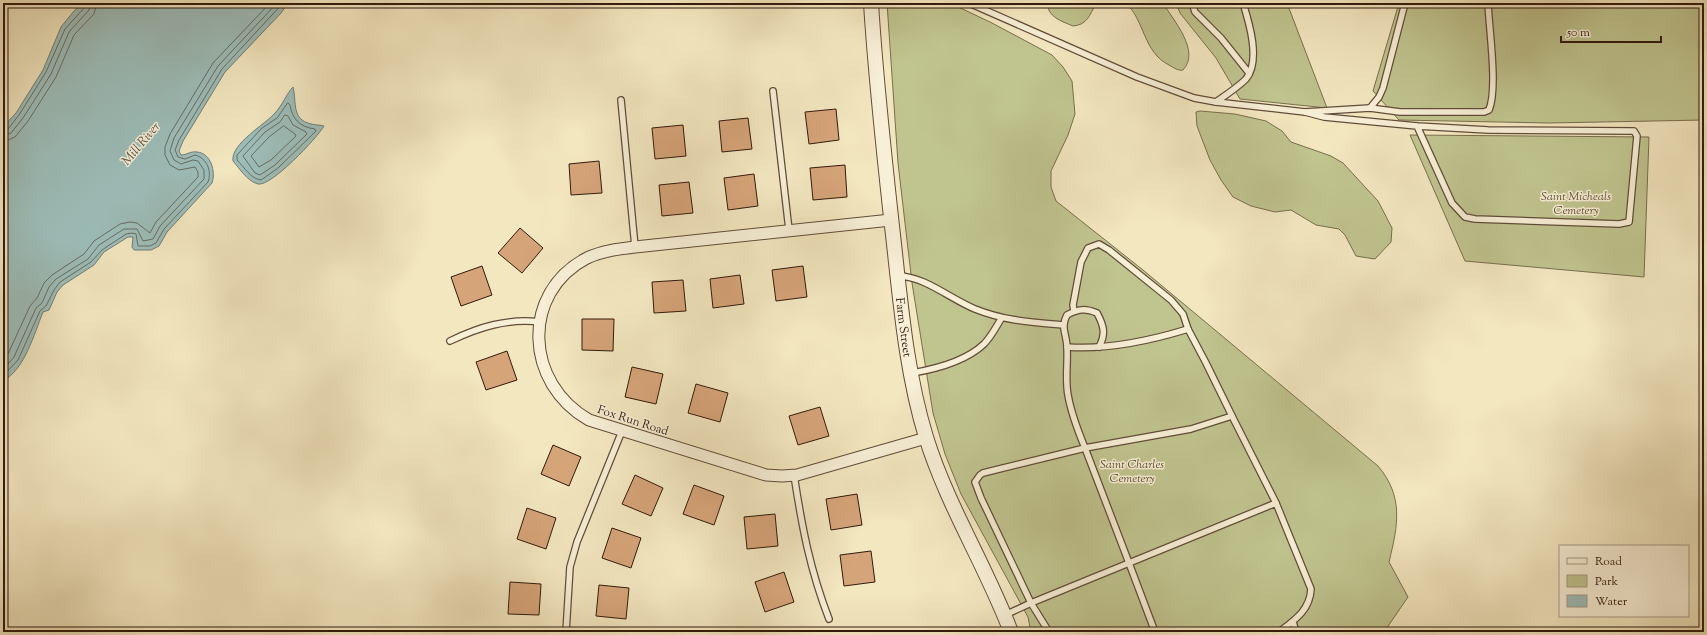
<svg xmlns="http://www.w3.org/2000/svg" width="1707" height="635" viewBox="0 0 1707 635" font-family="'Sorts Mill Goudy',serif">
  <rect width="100%" height="100%" fill="#f3e7c0"/>
  <filter id="stains"><feTurbulence type="fractalNoise" baseFrequency=".005" numOctaves="4"/><feColorMatrix values="0 0 0 0 .2 0 0 0 0 .09 0 0 0 0 .02 0 0 0 .5 -.17"/></filter>
  <radialGradient id="worn" r=".72"><stop offset=".6" stop-color="#630" stop-opacity="0"/><stop offset="1" stop-color="#630" stop-opacity=".3"/></radialGradient>
  <g fill="#c0c48f" stroke="#796e4e">
    <path d="M887 3H950L992 23 1052 55 1063 67 1072 81 1075 114 1068 135 1051 171V187L1056 201 1143 270 1378 466C1404 497 1398 525 1389 562L1408 597 1384 632H1031L1028 617 961 494 945 454 933 413 912 283 898 163Z"/>
    <path d="M1047 3H1096C1090 15 1087 25 1073 26 1061 21 1048 17 1047 3Z"/>
    <path d="M1126 3H1163C1173 20 1201 51 1183 70 1178 71 1174 68 1169 65 1143 52 1145 21 1126 3Z"/>
    <path d="M1176 3H1287L1327 108 1240 99 1216 58 1180 13Z"/>
    <path d="M1399 3H1704V120L1549 123 1399 120 1373 91Z"/>
    <path d="M1200 111 1235 114 1266 121 1282 131 1291 142 1331 156 1343 163 1378 201 1392 228 1391 242 1375 259 1356 256 1345 235 1339 229 1316 225 1291 210 1275 212 1251 206 1233 197 1221 180 1210 160 1197 126 1196 112Z"/>
    <path d="M1410 135 1649 137 1644 277 1465 261Z"/>
  </g>
  <g fill="#9dbeba" stroke="#727c74">
    <path d="M84 3H288L281 13 225 72 183 141 179 151 181 155C187 155 190 151 197 152 211 153 216 172 212 183L167 232 159 246 151 250H134L132 247 133 237H128L104 252 94 265 63 285 57 292 49 310 43 312C34 334 25 369 3 381V127L16 113 43 70 61 27 74 11Z"/>
    <path d="M293 87C297 103 291 119 311 124 316 125 320 125 324 126 317 138 271 187 258 184 247 181 240 169 233 161 230 144 266 124 275 113 282 106 287 93 293 87Z"/>
  </g>
  <g fill="none" stroke-linecap="round" stroke-linejoin="round">
    <g stroke="#686c63" stroke-width="1">
      <path d="M288 103 290 105C292 119 300 127 315 129L316 131 278 168 261 180C251 179 244 167 237 160V155L262 128 277 118Z"/>
      <path d="M285 115 288 116 293 125 306 132 307 134 275 165 260 175 255 173 243 156 265 132 280 122Z"/>
      <path d="M284 126 295 134 296 136 271 160 259 167 251 156 269 137Z"/>
      <path d="M3 130 8 129 19 115 46 72 65 29 85 7 86 3"/>
      <path d="M3 136 11 133 23 118 51 74 69 32 89 10 91 3"/>
      <path d="M3 142 15 137 28 121 56 77 74 35 94 14 97 3"/>
      <path d="M3 361 8 354 30 306 37 298 44 283 52 275 84 254 94 241 120 224 130 222 137 223 150 233 156 222 198 177V172L195 167 179 170 170 165 165 155V147L170 134 213 63 270 3"/>
      <path d="M3 370 14 357 36 308 42 303 49 287 56 279 88 259 99 245 124 229H137L143 241 153 239 160 226 204 179V170L198 161 193 160 181 164 174 160 170 151 174 138 218 66 277 3"/>
      <path d="M3 376 18 360 40 311 46 306 54 290 60 282 91 262 102 250 126 234 132 233 136 234 138 246H150L156 243 164 229 208 182C212 171 207 158 195 155L185 159 178 157 175 150 179 140 222 69 283 3"/>
    </g>
  </g>
  <g fill="#d6a479" stroke="#32190c">
    <path d="M836 109 839 140 809 144 805 112Z"/>
    <path d="M748 118 752 149 722 152 719 121Z"/>
    <path d="M683 125 686 156 655 159 652 128Z"/>
    <path d="M599 161 602 193 571 195 569 164Z"/>
    <path d="M845 165 847 197 813 200 810 168Z"/>
    <path d="M754 174 758 206 728 210 724 178Z"/>
    <path d="M689 182 693 213 662 216 659 185Z"/>
    <path d="M520 228 543 248 522 273 498 253Z"/>
    <path d="M482 266 492 295 461 306 451 277Z"/>
    <path d="M803 266 807 297 776 301 772 270Z"/>
    <path d="M740 275 744 304 713 308 710 279Z"/>
    <path d="M683 280 686 311 654 313 652 282Z"/>
    <path d="M582 319H614L613 351 582 350Z"/>
    <path d="M507 351 517 380 486 390 476 362Z"/>
    <path d="M632 367 663 374 656 404 625 397Z"/>
    <path d="M696 384 728 393 720 422 688 413Z"/>
    <path d="M820 407 829 436 798 445 789 416Z"/>
    <path d="M553 445 581 457 569 486 541 474Z"/>
    <path d="M635 475 663 488 651 516 622 504Z"/>
    <path d="M694 485 724 496 714 525 683 514Z"/>
    <path d="M857 494 862 525 831 530 826 499Z"/>
    <path d="M527 508 556 518 546 549 517 539Z"/>
    <path d="M775 514 778 546 747 549 744 517Z"/>
    <path d="M612 528 641 538 631 568 602 558Z"/>
    <path d="M871 551 875 582 844 586 840 555Z"/>
    <path d="M784 572 794 602 765 612 755 582Z"/>
    <path d="M510 582 541 584 539 615 508 614Z"/>
    <path d="M599 585 629 588 626 619 596 616Z"/>
  </g>
  <g fill="none" stroke-linecap="round" stroke-linejoin="round">
    <defs>
      <g id="service">
        <path d="M969 3 1137 77 1194 98 1216 102C1226 95 1238 87 1246 79 1261 61 1249 22 1243 3"/>
        <path d="M1192 3 1195 12 1221 38 1249 73"/>
        <path d="M773 91 789 230"/>
        <path d="M621 100 635 247"/>
        <path d="M1216 102 1305 112"/>
        <path d="M1370 108 1379 97 1383 88 1405 3"/>
        <path d="M1417 126 1452 203 1465 217 1475 219 1619 224 1629 222 1637 136 1634 131 1488 130 1417 126 1324 117 1305 112 1370 108 1400 112H1484L1489 110C1498 88 1489 29 1488 3"/>
        <path d="M899 276C926 277 950 299 975 309 1005 321 1031 322 1063 325"/>
        <path d="M1074 311 1073 305 1081 262 1088 248 1099 244 1109 250 1171 300 1183 314 1188 329"/>
        <path d="M450 341C479 327 508 318 540 322"/>
        <path d="M912 373C936 369 965 362 984 344 991 337 996 327 1001 319"/>
        <path d="M1232 416 1276 503"/>
        <path d="M794 475C802 527 810 570 829 619"/>
        <path d="M1005 615 1031 603 981 498 975 482 980 475 983 473 1085 448C1078 431 1071 413 1068 395 1065 379 1068 364 1067 348 1067 335 1060 327 1067 315 1078 309 1085 308 1097 313 1104 326 1106 334 1099 347"/>
        <path d="M1293 622 1296 632"/>
        <path d="M566 632 570 567 577 542 622 431"/>
        <path d="M1049 632 1031 603 1129 563 1085 448 1191 429 1232 416 1206 363 1188 329C1149 341 1108 350 1067 347"/>
        <path d="M1155 632 1129 563 1276 503 1311 589C1310 610 1295 620 1279 632"/>
      </g>
      <path id="minor" d="M891 220 635 247C618 249 602 251 587 258 520 293 525 384 589 420L766 475 782 476 797 475 926 438"/>
      <g id="tertiary">
        <path id="s1" d="M871 3C876 84 885 164 894 244 901 308 907 375 926 437 947 505 986 566 1011 632"/>
      </g>
    </defs>
    <use href="#service" stroke="#624c39" stroke-width="8"/>
    <use href="#minor" stroke="#624c39" stroke-width="13"/>
    <use href="#tertiary" stroke="#624c39" stroke-width="16"/>
    <use href="#service" stroke="#f7efd6" stroke-width="5.5"/>
    <use href="#minor" stroke="#f7efd6" stroke-width="11"/>
    <use href="#tertiary" stroke="#f7efd6" stroke-width="14"/>
  </g>
  <g text-anchor="middle" stroke-width="3" stroke-linejoin="round" paint-order="stroke">
    <g font-size="12" font-style="italic" fill="#5d4c33" stroke="#f7efd6">
      <text x="1576" y="200">Saint Micheals<tspan x="1576" dy="14">Cemetery</tspan></text>
      <text x="1132" y="468">Saint Charles<tspan x="1132" dy="14">Cemetery</tspan></text>
    </g>
    <g font-size="12" fill="#32190c" stroke="#f7efd6">
      <text dy="4" stroke="none"><textPath href="#s1" startOffset="326">Farm Street</textPath></text>
      <text transform="translate(633 420) rotate(18)" y="4">Fox Run Road</text>
    </g>
    <g font-size="13" font-style="italic" fill="#575349" stroke="#f7efd6">
      <text transform="translate(140 143) rotate(-50)" y="5">Mill River</text>
    </g>
  </g>
  <rect width="1707" height="635" fill="none" stroke="#f3e7c0" stroke-width="16"/>
  <rect x="4" y="4" width="1699" height="627" fill="none" stroke="#32190c" stroke-width="2"/>
  <rect x="8" y="8" width="1691" height="619" fill="none" stroke="#32190c"/>
  <rect x="1559" y="545" width="130" height="72" fill="#f7efd6" stroke="#a89985"/>
  <rect x="1567" y="558" width="20" height="6" fill="#f7efd6" stroke="#a89985"/>
  <text x="1595" y="565" font-size="12" fill="#32190c">Road</text>
  <rect x="1567" y="575" width="20" height="12" fill="#c0c48f" stroke="#a89985"/>
  <text x="1595" y="585" font-size="12" fill="#32190c">Park</text>
  <rect x="1567" y="595" width="20" height="12" fill="#9dbeba" stroke="#a89985"/>
  <text x="1595" y="605" font-size="12" fill="#32190c">Water</text>
  <path d="M1561 36v6h100v-6" fill="none" stroke="#32190c" stroke-width="2"/>
  <text x="1567" y="36" font-size="12" fill="#32190c" stroke="#f7efd6" stroke-width="3" paint-order="stroke">50 m</text>
  <rect width="100%" height="100%" filter="url(#stains)"/>
  <rect width="100%" height="100%" fill="url(#worn)"/>
</svg>
